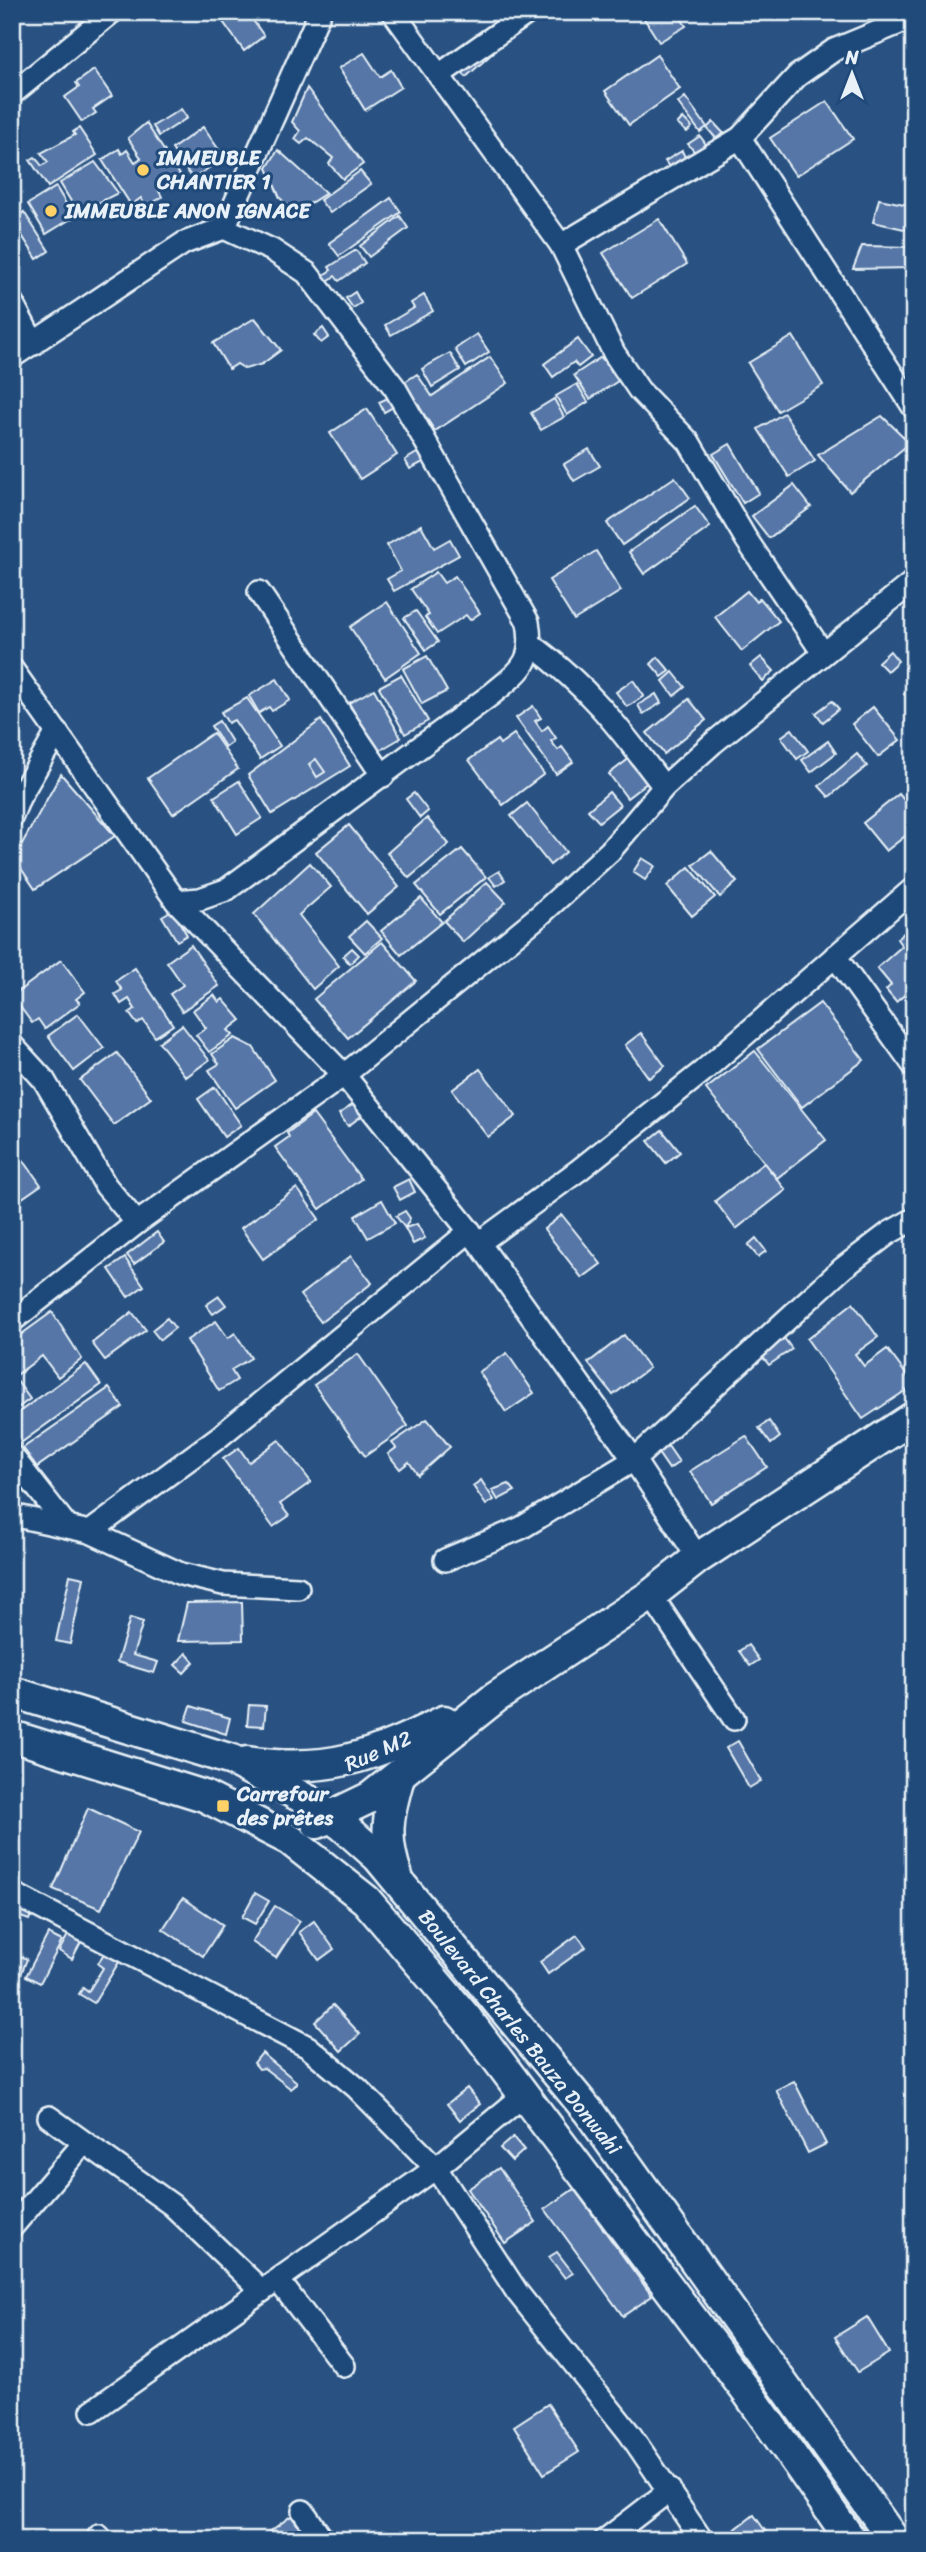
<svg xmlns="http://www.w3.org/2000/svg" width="926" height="2552" viewBox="0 0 926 2552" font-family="Sriracha,sans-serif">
  <rect width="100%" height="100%" fill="#295282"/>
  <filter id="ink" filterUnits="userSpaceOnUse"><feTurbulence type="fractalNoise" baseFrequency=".0143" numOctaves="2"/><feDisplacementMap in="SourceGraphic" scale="14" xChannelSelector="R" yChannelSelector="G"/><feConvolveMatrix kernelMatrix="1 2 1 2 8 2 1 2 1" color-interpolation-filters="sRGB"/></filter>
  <g filter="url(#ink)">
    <g fill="#5576a6" stroke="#e8f1f8" stroke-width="2">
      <path d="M216 12H247L264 36 244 51Z"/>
      <path d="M640 12H677L686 26 659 42Z"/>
      <path d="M490 47 494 52 466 77 462 72Z"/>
      <path d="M364 53 380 77 391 70 401 87 365 110 339 68Z"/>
      <path d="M657 55 680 89 629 125 605 91Z"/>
      <path d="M94 70 112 96 93 109 96 113 82 122 65 97 79 87 76 83Z"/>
      <path d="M307 88 363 164 343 179 329 164 333 158 308 138 301 144 295 139 300 131 292 122Z"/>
      <path d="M685 97 707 127 700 132 678 103Z"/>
      <path d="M827 101 853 139 796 176 770 138Z"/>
      <path d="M181 109 187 118 159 136 153 126Z"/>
      <path d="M683 118 692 127 687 132 677 124Z"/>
      <path d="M713 122 727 137 720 143 707 128Z"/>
      <path d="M146 123 182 178 173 183 170 179 157 187 162 197 146 207 141 198 131 205 102 160 119 149 122 154 127 150 135 162 141 158 128 138Z"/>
      <path d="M203 127 224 157 193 179 172 149Z"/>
      <path d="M79 128 97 155 48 187 30 160 35 157 42 166 48 162 41 153 75 135 73 132Z"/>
      <path d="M700 136 708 147 697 155 688 144Z"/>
      <path d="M278 150 326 193 295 213 280 198 267 168Z"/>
      <path d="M682 151 687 161 671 170 665 161Z"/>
      <path d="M95 162 118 193 78 213 60 183Z"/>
      <path d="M360 171 371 184 330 213 320 200Z"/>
      <path d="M56 187 74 217 46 234 28 204Z"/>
      <path d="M391 198 401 212 339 256 329 243Z"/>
      <path d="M879 199 914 206 913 231 873 222Z"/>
      <path d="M24 212 49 251 37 259 12 220Z"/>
      <path d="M400 216 408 228 369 257 360 246Z"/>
      <path d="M659 219 687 264 632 298 603 253Z"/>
      <path d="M862 246 914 247V268L853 269Z"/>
      <path d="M356 250 365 263 339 281 335 276 326 282 322 276 331 270 329 267Z"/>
      <path d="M355 292 361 303 353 308 346 298Z"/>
      <path d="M424 295 433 311 391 335 385 325 414 308 411 303Z"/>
      <path d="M255 318 281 350 262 364 245 369 237 364 229 369 213 343Z"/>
      <path d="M323 328 329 337 321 343 314 335Z"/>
      <path d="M477 334 489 352 466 367 455 349Z"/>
      <path d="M793 336 823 385 778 411 748 363Z"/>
      <path d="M578 339 591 357 578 367 574 362 553 377 544 364Z"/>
      <path d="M450 353 460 370 432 387 422 369Z"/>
      <path d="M490 357 508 383 435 431 403 383 417 374 432 396Z"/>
      <path d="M601 357 618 381 590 399 574 375Z"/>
      <path d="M577 384 588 402 567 415 556 396Z"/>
      <path d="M388 398 393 407 384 412 379 402Z"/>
      <path d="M554 399 564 417 541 430 531 413Z"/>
      <path d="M367 409 397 455 360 479 330 433Z"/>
      <path d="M784 413 815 461 789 477 758 429Z"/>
      <path d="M882 416 910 443 850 492 818 455Z"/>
      <path d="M730 444 759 493 743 503 713 454Z"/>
      <path d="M424 449 429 459 410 469 405 460Z"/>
      <path d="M589 449 600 466 574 481 564 464Z"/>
      <path d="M675 477 690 498 622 545 607 523Z"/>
      <path d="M794 485 811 507 769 538 752 516Z"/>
      <path d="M695 506 710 527 644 574 629 552Z"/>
      <path d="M421 525 434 548 450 539 459 555 394 591 387 579 401 571 387 545Z"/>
      <path d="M596 551 621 591 574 620 549 580Z"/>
      <path d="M436 572 444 583 455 576 480 613 470 620 466 615 437 634 425 617 429 615 411 589Z"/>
      <path d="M747 591 756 602 760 598 779 621 742 651 715 617Z"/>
      <path d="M387 602 421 653 385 678 350 627Z"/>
      <path d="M416 611 438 642 426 650 404 618Z"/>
      <path d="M890 651 898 661 887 671 878 662Z"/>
      <path d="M427 656 447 691 422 704 403 669Z"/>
      <path d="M658 657 670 671 662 677 651 664Z"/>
      <path d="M761 657 774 671 763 681 750 666Z"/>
      <path d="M673 672 685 687 674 696 663 681Z"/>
      <path d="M401 675 428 721 405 734 379 687Z"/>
      <path d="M277 679 290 700 272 711 269 707 259 713 249 696Z"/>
      <path d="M633 680 644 696 627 707 616 692Z"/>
      <path d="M914 686V705L904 694Z"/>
      <path d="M374 689 401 738 377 752 349 703Z"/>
      <path d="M656 694 661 703 643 714 638 705Z"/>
      <path d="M247 698 280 746 260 759 234 720 228 723 221 712Z"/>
      <path d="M689 699 706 720 664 754 647 733Z"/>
      <path d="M832 701 839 709 823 722 816 713Z"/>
      <path d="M533 706 541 718 535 721 542 731 548 726 556 738 551 741 558 750 562 747 573 762 556 774 516 718Z"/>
      <path d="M873 707 900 740 878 757 852 724Z"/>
      <path d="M321 720 350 766 272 814 248 775Z"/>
      <path d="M219 721 232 742 225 747 211 726Z"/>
      <path d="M792 729 808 751 797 759 781 737Z"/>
      <path d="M213 733 238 769 173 814 148 778Z"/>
      <path d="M514 734 544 774 503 805 469 760 497 740 500 744Z"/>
      <path d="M828 741 836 753 811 772 802 760Z"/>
      <path d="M857 754 867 766 829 797 819 786Z"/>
      <path d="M630 758 648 782 627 798 609 774Z"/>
      <path d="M316 759 325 772 317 777 309 764Z"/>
      <path d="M61 774 115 836 35 889 14 858Z"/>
      <path d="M239 781 262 818 237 834 214 797Z"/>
      <path d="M609 792 620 805 599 822 588 810Z"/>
      <path d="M414 793 428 811 420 818 406 799Z"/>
      <path d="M899 794 914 812V829L886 851 863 823Z"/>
      <path d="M527 803 566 852 550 865 511 816Z"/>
      <path d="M427 818 449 844 409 878 387 853Z"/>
      <path d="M349 825 399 887 367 914 316 852Z"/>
      <path d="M462 849 486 877 440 914 416 885Z"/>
      <path d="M711 851 737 882 720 897 693 865Z"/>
      <path d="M642 858 655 866 645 880 633 872Z"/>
      <path d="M310 863 331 887 299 915 339 966 313 989 254 914Z"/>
      <path d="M689 867 715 897 692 916 667 886Z"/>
      <path d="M499 871 505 880 496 886 489 877Z"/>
      <path d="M487 882 506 902 463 942 444 921Z"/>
      <path d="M421 898 442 922 401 955 381 931Z"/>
      <path d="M172 910 187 935 177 941 162 916Z"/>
      <path d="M366 921 382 938 365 953 349 936Z"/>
      <path d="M914 924V987L896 1002 886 990 891 985 877 968 902 946 897 939Z"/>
      <path d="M382 942 416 981 348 1038 314 999Z"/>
      <path d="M191 945 219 986 182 1011 170 994 183 985 167 962Z"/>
      <path d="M352 948 359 955 350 964 343 956Z"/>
      <path d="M61 960 85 992 76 999 80 1003 45 1029 38 1019 32 1023 12 996Z"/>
      <path d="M135 968 173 1025 155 1037 143 1020 137 1024 129 1013 135 1009 129 999 121 1004 115 994 122 990 116 981Z"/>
      <path d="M214 995 219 1002 223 999 241 1020 228 1030 233 1035 209 1052 196 1035 206 1028 193 1010Z"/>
      <path d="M820 1003 864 1060 802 1107 758 1049Z"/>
      <path d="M78 1014 104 1048 74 1071 48 1036Z"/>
      <path d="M182 1025 209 1060 186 1077 159 1042Z"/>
      <path d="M641 1033 665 1066 649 1078 625 1045Z"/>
      <path d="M235 1038 253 1047 275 1080 235 1108 209 1070 219 1064 212 1054Z"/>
      <path d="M755 1051 826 1140 777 1178 706 1089Z"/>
      <path d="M117 1053 151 1098 114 1125 80 1080Z"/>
      <path d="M480 1069 516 1116 488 1137 452 1090Z"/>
      <path d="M215 1087 241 1125 224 1137 198 1099Z"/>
      <path d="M355 1103 364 1114 348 1126 339 1114Z"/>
      <path d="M313 1114 361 1179 320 1209 275 1147 289 1137 287 1133Z"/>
      <path d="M662 1130 680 1152 666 1163 648 1141Z"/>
      <path d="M12 1144 41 1185 12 1205Z"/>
      <path d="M764 1163 786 1190 736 1229 715 1201Z"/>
      <path d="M409 1179 415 1192 400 1200 393 1187Z"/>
      <path d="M297 1188 319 1219 263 1259 241 1228Z"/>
      <path d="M382 1200 395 1223 368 1238 355 1216Z"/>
      <path d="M405 1211 410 1218 405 1228 396 1216Z"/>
      <path d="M562 1215 601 1264 582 1278 544 1229Z"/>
      <path d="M417 1224 425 1238 413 1244 405 1228Z"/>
      <path d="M157 1232 164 1242 134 1264 127 1255Z"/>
      <path d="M756 1238 766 1251 758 1257 748 1245Z"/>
      <path d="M351 1256 372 1283 321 1322 300 1295Z"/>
      <path d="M125 1258 144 1286 128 1297 109 1269Z"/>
      <path d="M219 1296 226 1305 213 1314 206 1305Z"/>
      <path d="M853 1303 878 1337 855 1354 864 1366 887 1349 914 1385 863 1419 807 1339Z"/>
      <path d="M52 1312 82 1359 58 1377 42 1356 14 1377 30 1399 12 1412V1341Z"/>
      <path d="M132 1312 146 1330 105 1360 92 1343Z"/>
      <path d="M167 1318 175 1328 160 1340 152 1330Z"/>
      <path d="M216 1321 228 1338 235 1333 251 1358 231 1370 237 1380 219 1391 187 1340Z"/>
      <path d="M624 1335 649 1368 613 1395 588 1363Z"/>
      <path d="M784 1338 792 1349 769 1365 761 1355Z"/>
      <path d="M507 1353 534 1393 506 1412 479 1372Z"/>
      <path d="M358 1354 408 1426 365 1456 314 1385Z"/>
      <path d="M86 1364 101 1385 18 1445 12 1437V1417Z"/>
      <path d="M109 1388 123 1407 37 1467 23 1448Z"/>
      <path d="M427 1419 450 1447 418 1475 409 1462 400 1469 388 1454 396 1448 392 1443Z"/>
      <path d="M769 1421 780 1437 771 1444 759 1428Z"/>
      <path d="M746 1436 767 1467 711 1503 690 1471Z"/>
      <path d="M279 1440 311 1482 280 1504 289 1516 273 1527 223 1459 239 1448 249 1462Z"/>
      <path d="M668 1446 679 1462 669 1469 658 1453Z"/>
      <path d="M481 1480 494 1500 486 1505 473 1486Z"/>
      <path d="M509 1484 515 1491 498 1500 492 1490Z"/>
      <path d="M12 1523 19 1524 12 1556Z"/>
      <path d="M70 1575 84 1578 70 1644 56 1641Z"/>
      <path d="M242 1602 243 1640 178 1641 187 1603Z"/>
      <path d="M130 1618 143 1622 133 1655 158 1662 154 1673 117 1662Z"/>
      <path d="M748 1645 759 1660 750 1666 739 1651Z"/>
      <path d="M186 1653 194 1662 184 1673 175 1665Z"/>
      <path d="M249 1705 266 1706 264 1726 247 1725Z"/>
      <path d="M191 1706 230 1718 226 1734 186 1721Z"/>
      <path d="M738 1741 761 1781 749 1788 726 1748Z"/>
      <path d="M88 1808 139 1832 101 1909 53 1889Z"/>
      <path d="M255 1893 269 1901 255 1924 242 1917Z"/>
      <path d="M183 1898 223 1925 203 1956 163 1929Z"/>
      <path d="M275 1906 300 1921 276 1958 252 1942Z"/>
      <path d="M17 1910 31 1915 29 1920 15 1915Z"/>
      <path d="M314 1921 334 1949 319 1960 299 1932Z"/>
      <path d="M48 1934 62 1941 40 1983 26 1976Z"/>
      <path d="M68 1935 81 1942 72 1959 59 1951Z"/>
      <path d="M577 1935 586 1947 548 1974 540 1962Z"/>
      <path d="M104 1953 119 1962 94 2003 79 1994 83 1988 88 1992 103 1968 98 1964Z"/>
      <path d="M15 1954 27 1959 21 1974 12 1971Z"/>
      <path d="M333 2005 360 2034 341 2051 315 2022Z"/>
      <path d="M262 2053 297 2082 291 2089 264 2068 259 2069 254 2063Z"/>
      <path d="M794 2081 826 2144 808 2153 776 2090Z"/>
      <path d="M467 2088 480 2104 460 2120 447 2104Z"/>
      <path d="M513 2137 524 2150 512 2161 500 2148Z"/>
      <path d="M499 2168 536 2222 505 2243 468 2189Z"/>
      <path d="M574 2189 652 2296 623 2316 545 2209Z"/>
      <path d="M557 2252 573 2273 565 2278 549 2257Z"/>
      <path d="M867 2317 889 2353 858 2372 835 2337Z"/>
      <path d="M548 2404 579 2452 544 2474 514 2426Z"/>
      <path d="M754 2515 771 2539 777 2535 781 2540H721Z"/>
      <path d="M291 2516 309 2540H262L261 2538Z"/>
    </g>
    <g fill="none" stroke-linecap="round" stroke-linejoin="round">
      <defs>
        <g id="street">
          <path d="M393 12 561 245 614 353 639 390 689 442 746 539 823 653"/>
          <path d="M439 75 529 12"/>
          <path d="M12 94 112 12"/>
          <path d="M740 138 914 408"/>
          <path d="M224 228 320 12"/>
          <path d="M561 245 740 138 797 76 834 50 914 17"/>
          <path d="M12 302 34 344"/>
          <path d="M12 357 184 243 224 228 272 250 307 273 395 388 528 622C535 662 521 670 492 694L226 890 200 899 176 901"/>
          <path d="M259 592 383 776"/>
          <path d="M532 645C592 690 620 729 664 787"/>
          <path d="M12 669 176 901 344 1075 479 1243 634 1460 698 1558"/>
          <path d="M12 816 19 798 57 732"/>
          <path d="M835 956 914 1066"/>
          <path d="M12 1045 44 1080 106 1186 137 1223"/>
          <path d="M479 1243 579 1170 702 1072 914 888"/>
          <path d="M12 1321 137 1223 344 1075 540 915 610 851 664 787 713 743 914 581"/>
          <path d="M12 1456 66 1525"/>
          <path d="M12 1515 90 1532 181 1574 223 1584 298 1588"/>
          <path d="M90 1532 219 1437 470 1231"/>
          <path d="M445 1560 521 1528 634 1460 843 1268 889 1233 914 1219"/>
          <path d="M651 1595 734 1719"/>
          <path d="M12 1893 308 2047 357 2088 436 2168 92 2411"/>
          <path d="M524 2095 436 2168 517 2292 630 2434 702 2540"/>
          <path d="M49 2117 172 2205 262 2291"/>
          <path d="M12 2227 84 2143"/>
          <path d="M278 2280 344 2366"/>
          <path d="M303 2511 323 2540"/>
          <path d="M99 2536 102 2540"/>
          <path d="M605 2540 670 2490"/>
        </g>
        <g id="secondary">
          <path d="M12 1692 232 1760 309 1801 342 1825 378 1857 589 2112 894 2540"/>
          <path d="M12 1736 204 1796 290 1840 366 1900 467 2019 748 2393 851 2540"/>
          <path d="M247 1762C330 1774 372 1756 444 1721"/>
          <path d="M317 1823 371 1797 495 1698 651 1595 698 1558 914 1417"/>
          <path d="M397 1876C383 1837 388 1815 399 1777"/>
        </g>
      </defs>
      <use href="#street" stroke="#e8f1f8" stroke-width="26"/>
      <use href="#secondary" stroke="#e8f1f8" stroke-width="35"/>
      <use href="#street" stroke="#1f4a7a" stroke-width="21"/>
      <use href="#secondary" stroke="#1f4a7a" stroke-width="30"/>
    </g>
  </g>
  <g fill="#ffd166" stroke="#1f4a7a" stroke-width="2.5">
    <circle cx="143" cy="170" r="7"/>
    <circle cx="51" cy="211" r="7"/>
    <rect x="216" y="1799" width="14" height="14" rx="3.5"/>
  </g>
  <g text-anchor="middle" stroke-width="6" stroke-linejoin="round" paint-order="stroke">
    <g font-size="21" font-weight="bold" fill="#e8f1f8" stroke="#1f4a7a" text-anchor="start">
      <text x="157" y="165">IMMEUBLE<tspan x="157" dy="24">CHANTIER 1</tspan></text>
      <text x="65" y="218">IMMEUBLE ANON IGNACE</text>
      <text x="237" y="1801">Carrefour<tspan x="237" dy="24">des prêtes</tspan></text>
    </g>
    <g font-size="21" fill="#e8f1f8" stroke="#1f4a7a">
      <text transform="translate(378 1751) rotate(-24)" y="7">Rue M2</text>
      <text transform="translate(520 2032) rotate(51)" y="7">Boulevard Charles Bauza Donwahi</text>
    </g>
  </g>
  <rect width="926" height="2552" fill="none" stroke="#1f4a7a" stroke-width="42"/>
  <rect x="21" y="21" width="884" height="2510" fill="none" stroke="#e8f1f8" stroke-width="2.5" filter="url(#ink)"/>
  <g transform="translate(852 74)" stroke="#1f4a7a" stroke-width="5" paint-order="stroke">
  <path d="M0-5L12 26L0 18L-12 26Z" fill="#e8f1f8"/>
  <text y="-10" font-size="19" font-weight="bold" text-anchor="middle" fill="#e8f1f8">N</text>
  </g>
</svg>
